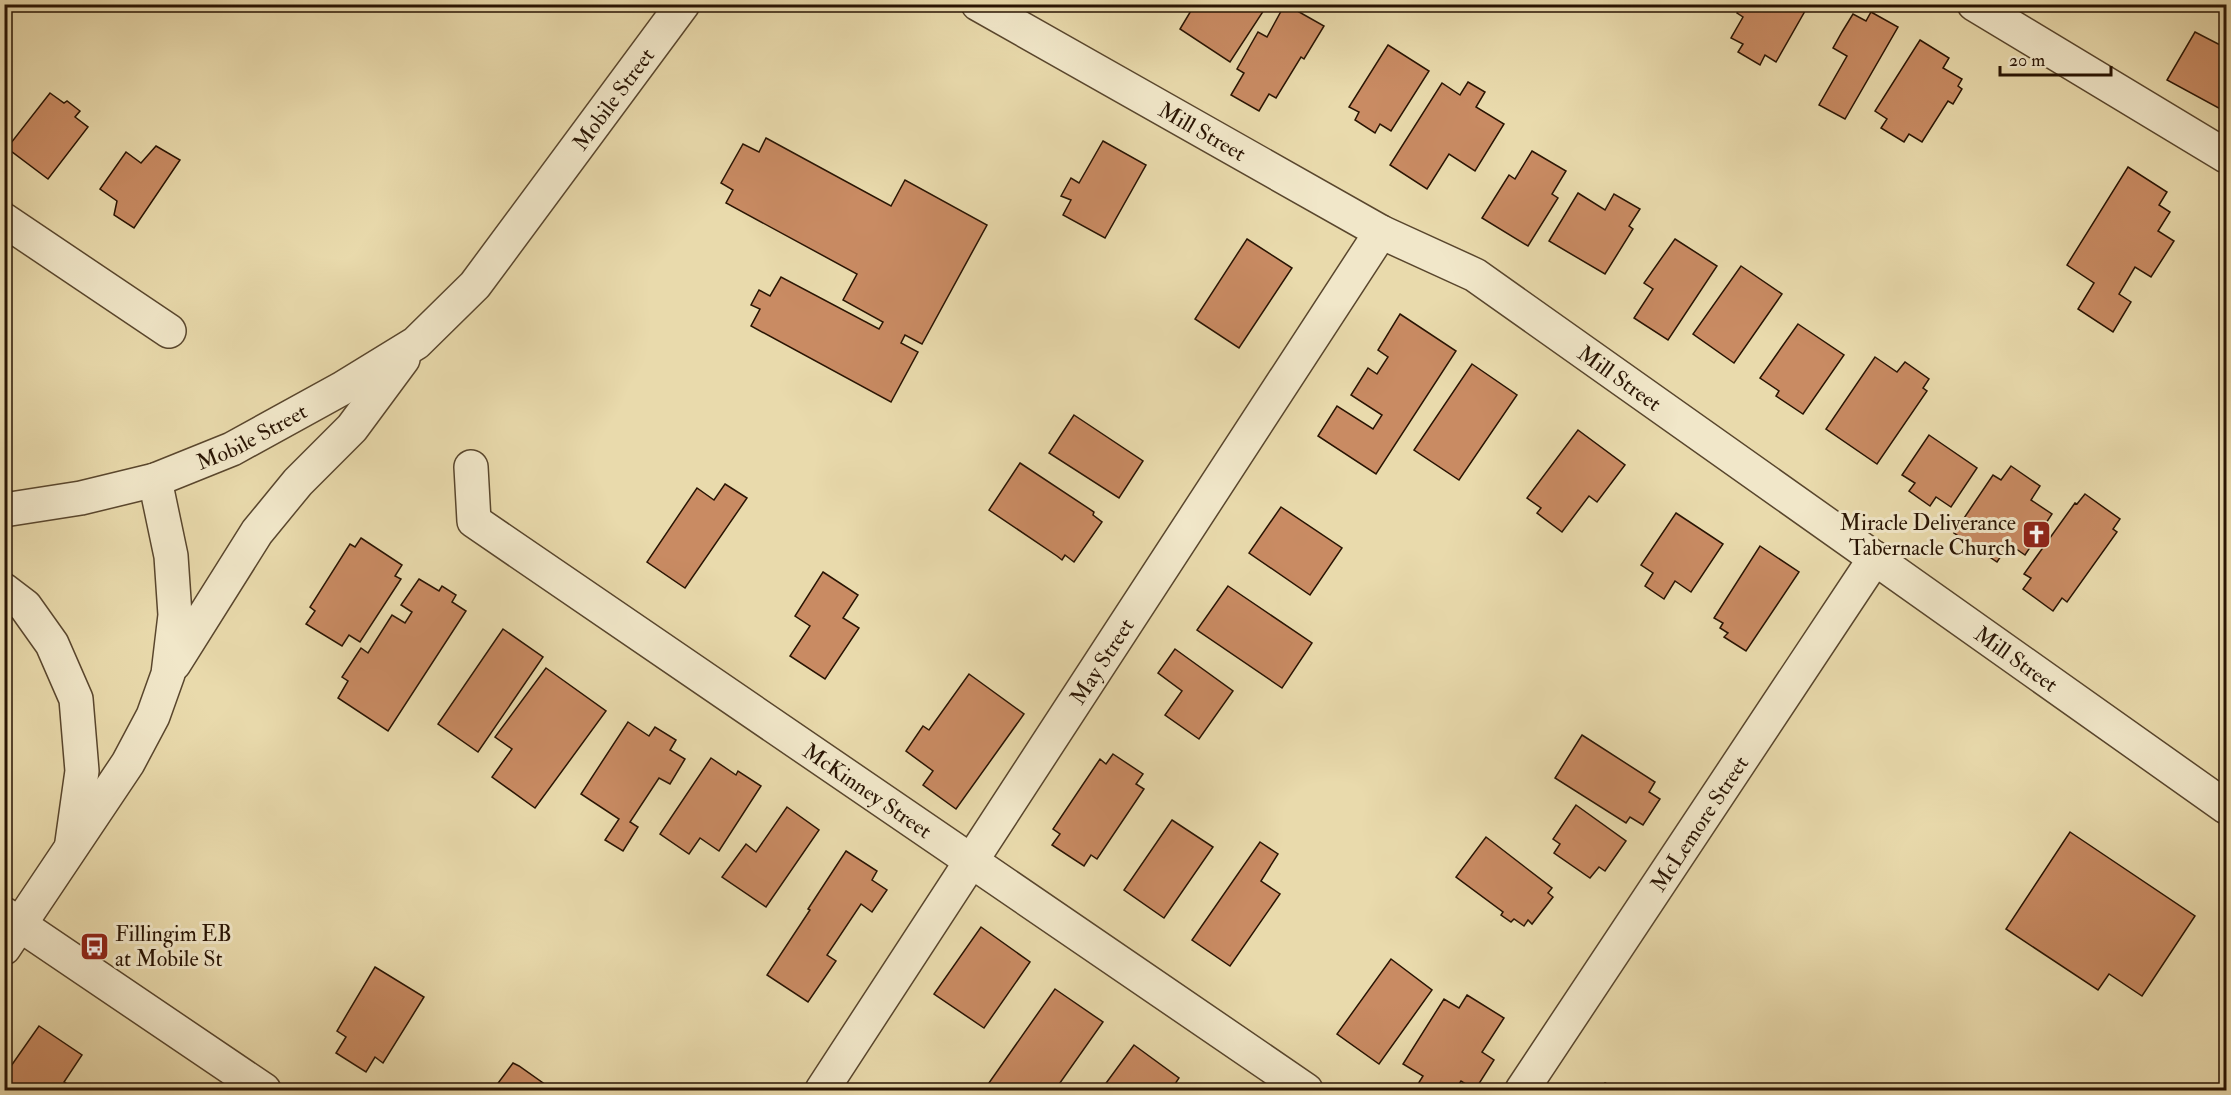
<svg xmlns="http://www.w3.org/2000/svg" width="2231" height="1095" viewBox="0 0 2231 1095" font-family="'IM FELL Double Pica',serif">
  <rect width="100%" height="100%" fill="#e9daac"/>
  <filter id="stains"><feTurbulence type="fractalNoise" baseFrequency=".00333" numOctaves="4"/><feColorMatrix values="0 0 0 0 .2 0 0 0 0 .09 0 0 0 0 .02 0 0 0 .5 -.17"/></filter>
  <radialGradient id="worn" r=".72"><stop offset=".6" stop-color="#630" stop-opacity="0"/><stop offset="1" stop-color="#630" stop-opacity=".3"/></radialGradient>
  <g fill="#c98b63" stroke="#291403" stroke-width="1.5">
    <path d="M1195 4H1262L1266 7 1230 62 1180 29Z"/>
    <path d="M1285 4 1324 26 1304 59 1301 57 1276 98 1269 94 1259 111 1231 95 1244 73 1237 69 1258 32 1267 37Z"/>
    <path d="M1742 4H1809L1776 62 1765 55 1760 65 1738 52 1743 44 1731 38 1743 17 1737 13Z"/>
    <path d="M1871 12 1898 27 1845 119 1819 105 1847 56 1833 48 1842 32 1853 14 1866 21Z"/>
    <path d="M2195 32 2226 48V112L2167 80Z"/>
    <path d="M1920 40 1949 58 1943 68 1962 79 1958 86 1962 89 1953 104 1948 101 1922 142 1909 134 1904 142 1881 128 1887 119 1875 111Z"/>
    <path d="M1388 45 1429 71 1391 131 1380 124 1375 133 1355 120 1359 112 1349 107Z"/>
    <path d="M1468 82 1485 92 1476 107 1504 124 1475 171 1449 154 1427 189 1390 165 1442 83 1460 95Z"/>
    <path d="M50 93 64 103 67 101 80 111 75 117 88 127 48 179 7 148Z"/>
    <path d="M766 138 891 206 905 180 987 225 922 344 905 335 901 343 918 352 891 402 751 326 760 309 751 305 759 290 770 296 781 277 879 329 883 322 843 300 857 274 726 203 733 190 721 183 743 144 759 152Z"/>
    <path d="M1103 141 1146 165 1105 238 1063 215 1071 200 1061 196 1071 178 1079 183Z"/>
    <path d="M156 146 180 160 134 228 114 215 117 201 100 189 126 152 141 163Z"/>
    <path d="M1532 151 1566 171 1552 194 1558 198 1528 246 1482 218 1509 175 1515 179Z"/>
    <path d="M2128 167 2167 192 2159 205 2170 212 2158 231 2174 241 2151 277 2135 267 2119 294 2131 302 2113 332 2078 309 2094 283 2067 265Z"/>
    <path d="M1578 193 1605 210 1614 194 1640 209 1629 226 1633 229 1605 274 1549 241Z"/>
    <path d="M1247 239 1292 268 1239 348 1195 319Z"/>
    <path d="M1675 239 1717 266 1668 340 1634 318 1653 289 1644 283Z"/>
    <path d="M1741 266 1782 294 1734 363 1693 334Z"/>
    <path d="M1400 314 1456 351 1376 474 1318 436 1337 406 1373 429 1382 415 1351 395 1368 368 1377 374 1388 357 1378 350Z"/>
    <path d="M1798 324 1844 355 1803 414 1776 396 1779 391 1760 378Z"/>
    <path d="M1875 357 1897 372 1905 362 1929 379 1923 388 1927 391 1877 464 1826 429Z"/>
    <path d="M1472 364 1517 395 1459 480 1414 450Z"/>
    <path d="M1074 415 1143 461 1119 498 1049 453Z"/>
    <path d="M1578 430 1625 465 1597 502 1589 496 1562 532 1537 513 1541 508 1527 498Z"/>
    <path d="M1929 435 1977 468 1951 507 1936 497 1930 506 1909 491 1915 483 1902 475Z"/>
    <path d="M1020 463 1094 512 1093 515 1102 522 1074 562 1065 555 1062 560 1057 556 989 510Z"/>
    <path d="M2011 466 2040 486 2031 500 2052 514 2025 555 2009 544 1997 562 1954 533 1993 475 2001 480Z"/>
    <path d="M725 484 747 498 685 588 647 562 697 488 714 500Z"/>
    <path d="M2085 494 2120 519 2113 529 2117 532 2067 602 2062 598 2053 611 2023 589 2031 578 2024 574 2075 503 2077 504Z"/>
    <path d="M1281 507 1342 548 1310 595 1249 553Z"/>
    <path d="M1676 513 1723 544 1691 592 1675 581 1664 599 1645 586 1653 573 1641 565Z"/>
    <path d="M361 538 402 565 395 576 401 579 360 642 349 635 342 646 306 624 315 611 310 607 350 544 355 547Z"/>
    <path d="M1760 546 1799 572 1746 651 1724 637 1728 633 1720 628 1723 623 1714 618Z"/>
    <path d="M823 572 858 595 843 618 859 628 825 679 790 656 810 626 795 616Z"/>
    <path d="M419 579 439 591 442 586 456 595 452 602 466 611 388 731 338 698 348 681 342 677 361 648 368 653 392 615 405 623 412 612 401 605Z"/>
    <path d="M1228 586 1312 643 1282 688 1197 630Z"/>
    <path d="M503 629 543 657 478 752 438 724Z"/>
    <path d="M1175 649 1233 691 1199 739 1165 715 1182 691 1158 673Z"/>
    <path d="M546 668 606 711 535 808 492 777 512 749 495 737Z"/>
    <path d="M969 674 1024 714 956 809 923 785 933 771 906 751 923 726 929 730Z"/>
    <path d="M628 722 649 736 655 727 676 740 670 750 685 759 670 784 659 778 630 822 638 827 623 851 605 840 619 819 581 794Z"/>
    <path d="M1582 735 1655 782 1649 792 1660 799 1643 825 1630 817 1626 823 1555 778Z"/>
    <path d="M1113 754 1143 774 1136 784 1144 789 1097 859 1091 855 1084 866 1052 845 1060 834 1053 829 1100 759 1106 764Z"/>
    <path d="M711 758 736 775 738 771 761 786 719 851 700 838 689 854 660 834Z"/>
    <path d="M1576 805 1626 841 1605 871 1599 867 1590 878 1554 853 1560 844 1553 839Z"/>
    <path d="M787 807 819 830 766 907 722 877 746 844 756 852Z"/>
    <path d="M1172 820 1213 847 1164 918 1124 890Z"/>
    <path d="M2070 832 2195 916 2142 996 2109 974 2098 990 2006 929Z"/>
    <path d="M1486 837 1552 888 1548 893 1553 897 1532 924 1528 920 1524 926 1514 919 1511 922 1501 915 1503 912 1456 877Z"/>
    <path d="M1260 842 1278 854 1261 881 1280 894 1230 966 1192 940Z"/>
    <path d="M846 851 877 871 872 880 887 890 872 912 861 904 827 955 836 961 808 1002 767 975 810 910 808 909Z"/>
    <path d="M981 927 1030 962 984 1028 934 994Z"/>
    <path d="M1391 959 1432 990 1379 1064 1337 1034Z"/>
    <path d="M375 967 424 997 383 1063 375 1057 366 1072 336 1053 346 1037 337 1031Z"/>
    <path d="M1055 989 1103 1022 1055 1090H984Z"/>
    <path d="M1467 995 1504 1018 1482 1052 1494 1060 1475 1090 1461 1081 1455 1090H1428L1418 1084 1423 1076 1403 1064 1444 999 1459 1008Z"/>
    <path d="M39 1026 82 1055 64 1082 77 1090H4V1076Z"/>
    <path d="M1134 1045 1179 1078 1171 1090H1101Z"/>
    <path d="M513 1063 519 1066 553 1090H493Z"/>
    <path d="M1605 1083 1607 1084 1617 1090H1600Z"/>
  </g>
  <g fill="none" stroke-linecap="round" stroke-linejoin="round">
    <defs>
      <g id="minor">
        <path id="s1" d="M978 4 1381 232 1475 275 2226 807"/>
        <path d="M1974 4 2226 156"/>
        <path d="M4 220 169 331"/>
        <path id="s2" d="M471 467 474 521 1306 1090"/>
        <path id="s3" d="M4 510 81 498 155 480 232 449 341 389 416 343 475 285 683 4"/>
        <path d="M4 590 25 606 52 644 76 699 82 771 72 842"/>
        <path d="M174 664 257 532 298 482 352 428 403 359"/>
        <path d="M4 914 264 1090"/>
        <path d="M4 948 128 763 153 716 168 674 175 615 171 556 155 480"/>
        <path id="s4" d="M822 1090 1381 232"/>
        <path id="s5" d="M1522 1090 1875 558"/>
      </g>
    </defs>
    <use href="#minor" stroke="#59462d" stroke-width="36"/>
    <use href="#minor" stroke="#f1e7c9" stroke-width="33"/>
  </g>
  <defs>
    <symbol id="church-square" viewBox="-11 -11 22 22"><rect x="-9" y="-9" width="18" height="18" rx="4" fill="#8f2418" stroke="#f1e7c9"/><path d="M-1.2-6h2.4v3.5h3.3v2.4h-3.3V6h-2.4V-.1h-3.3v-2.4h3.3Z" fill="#fff"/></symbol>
    <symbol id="bus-square" viewBox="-11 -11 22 22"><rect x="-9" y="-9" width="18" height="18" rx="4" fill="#8f2418" stroke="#f1e7c9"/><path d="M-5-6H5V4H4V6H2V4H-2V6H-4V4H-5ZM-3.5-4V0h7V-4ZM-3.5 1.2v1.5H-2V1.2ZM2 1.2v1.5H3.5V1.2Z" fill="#fff"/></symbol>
  </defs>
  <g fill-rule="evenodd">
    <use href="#church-square" x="2020" y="518" width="33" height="33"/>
    <use href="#bus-square" x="78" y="930" width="33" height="33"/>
  </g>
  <g text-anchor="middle" stroke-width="6" stroke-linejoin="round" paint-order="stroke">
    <g font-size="22" fill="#291403" stroke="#f1e7c9">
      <text dy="8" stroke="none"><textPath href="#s3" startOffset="764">Mobile Street</textPath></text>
      <text dy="8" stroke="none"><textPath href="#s1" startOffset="258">Mill Street</textPath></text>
      <text dy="8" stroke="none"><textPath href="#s1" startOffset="744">Mill Street</textPath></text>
      <text dy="8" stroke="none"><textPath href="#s3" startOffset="260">Mobile Street</textPath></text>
      <text dy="8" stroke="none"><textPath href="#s1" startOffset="1230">Mill Street</textPath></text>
      <text dy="8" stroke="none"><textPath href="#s4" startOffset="512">May Street</textPath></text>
      <text dy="8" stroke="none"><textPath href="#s2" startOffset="531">McKinney Street</textPath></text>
      <text dy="8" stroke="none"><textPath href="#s5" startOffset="320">McLemore Street</textPath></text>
    </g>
    <g font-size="22" fill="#291403" stroke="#f1e7c9" text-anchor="end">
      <text x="2016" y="530">Miracle Deliverance<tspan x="2016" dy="25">Tabernacle Church</tspan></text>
      <text x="115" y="941" text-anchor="start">Fillingim EB<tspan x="115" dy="25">at Mobile St</tspan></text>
    </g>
  </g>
  <rect width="2231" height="1095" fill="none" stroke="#e9daac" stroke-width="24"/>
  <rect x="6" y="6" width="2219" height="1083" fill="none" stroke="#291403" stroke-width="3"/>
  <rect x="12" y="12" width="2207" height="1071" fill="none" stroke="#291403" stroke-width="1.5"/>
  <path d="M2000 66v9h111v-9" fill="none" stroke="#291403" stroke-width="3"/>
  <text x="2009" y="66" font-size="18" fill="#291403" stroke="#f1e7c9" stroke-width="4.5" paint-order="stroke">20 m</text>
  <rect width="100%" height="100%" filter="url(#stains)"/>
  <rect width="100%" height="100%" fill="url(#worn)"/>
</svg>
